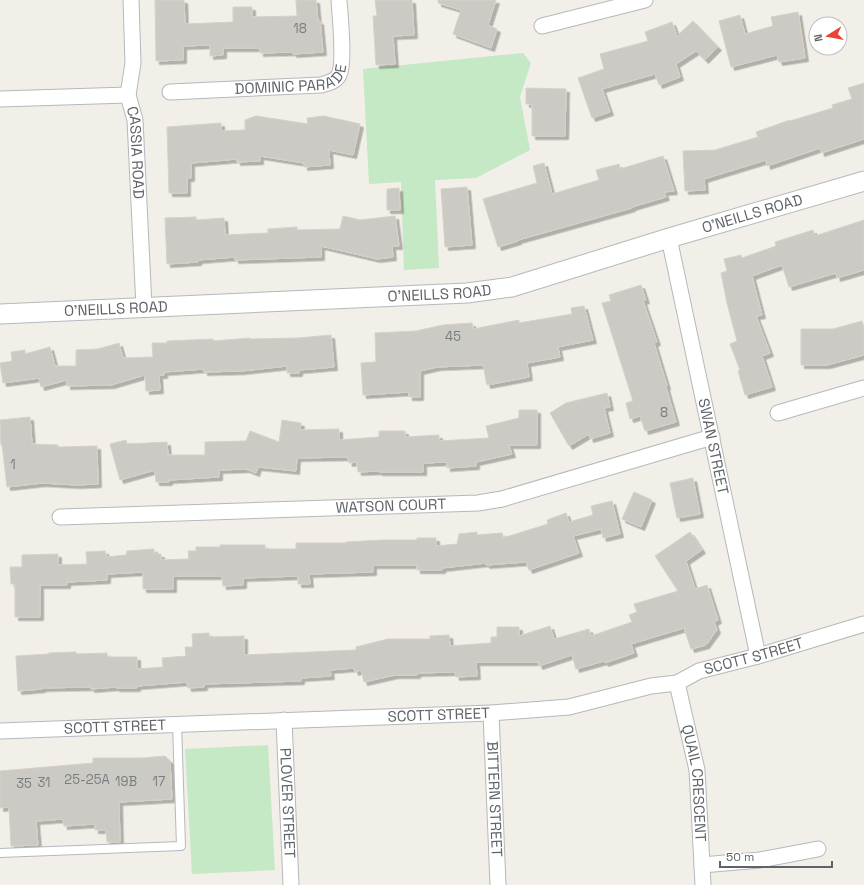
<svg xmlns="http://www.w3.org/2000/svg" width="864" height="885" viewBox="0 0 864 885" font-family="'Space Grotesk',sans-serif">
  <defs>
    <filter id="shadow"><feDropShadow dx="3.5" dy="3.5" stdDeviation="0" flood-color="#0004"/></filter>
  </defs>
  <rect width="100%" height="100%" fill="#f1efe8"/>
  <g fill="#c5e8c5">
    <path d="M523 53 531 63 520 97 530 150 476 178 435 180 439 268 404 270 401 182 369 184 363 69Z"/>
    <path d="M268 745 275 870 192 874 185 749Z"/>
  </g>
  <g fill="#cccac5" stroke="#d6d1c6" filter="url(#shadow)">
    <path d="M155 0H184L185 24 233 22V7H252V17L297 16 296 0H316L318 22 320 21 323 52 293 54V52L260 53V48H223V55L210 56V45L183 46V60L156 61Z"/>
    <path d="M375 0H412L414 35 393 36 395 64 376 65 373 16H377Z"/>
    <path d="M438 0H496L488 25 497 29 491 48 453 34 461 10 438 3Z"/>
    <path d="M798 12 805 58 779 62 777 55 731 67 719 21 740 15 745 34 773 26 771 17Z"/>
    <path d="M693 21 718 47 705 60 696 51 676 64 680 77 659 85 655 74 602 89 610 112 592 118 578 78 604 69 600 54 648 41 645 32 672 22 677 36Z"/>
    <path d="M864 83V139L821 153 820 148 767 166 766 160 704 179 705 190 685 191 683 151 715 150 758 137 756 132 790 120V121L833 108 832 105 852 99 848 88Z"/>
    <path d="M526 88 566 89 565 136H532V104H526Z"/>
    <path d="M256 116 308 124 307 118 324 116 360 124 353 155 329 150 330 165 304 167V163L260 156V161L237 162V159L191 163V178H187V193H169L167 127 221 123V131L245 130V120Z"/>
    <path d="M663 156 674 191 664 192 666 197 632 207V208L518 240V241L498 247 483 199 537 183 533 166 544 163 552 194 599 180 596 170 619 164 620 169Z"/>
    <path d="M467 187 472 245 445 247 441 189Z"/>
    <path d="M399 188 400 210H387V189Z"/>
    <path d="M343 216 360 220 395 216 399 246H392L393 257 377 259 321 246V257L235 260V257L198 260V262L167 264 165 218 196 217V220L224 218 225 235 268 233V229L297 227V230L340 229Z"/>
    <path d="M864 220V270L837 278 836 273 789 287 782 265 752 276 762 315 756 316 770 353 762 356 772 387 745 395 738 371 740 370 730 344 737 341 727 303 721 273 727 271 724 259 741 255 742 258 776 246 775 242 813 230 815 236Z"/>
    <path d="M641 285 646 300 643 301 657 342 654 343 667 386 666 387 676 422 645 431 640 416 630 419 626 403 633 401 602 303 611 301 609 295Z"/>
    <path d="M584 306 593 340 558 347 560 357 527 363 529 377 487 385 483 365 437 367 420 371V397H409V392L363 395 361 363 376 362 375 333 416 331 443 325 472 323 473 329 519 320V323L572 314 571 308Z"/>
    <path d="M862 321 864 329V355L827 365H801V329H833Z"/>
    <path d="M331 335 334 367 299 370V373H287V366L241 371 204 372V369L164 372V375H159L160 390 146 391 145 375 111 385 67 386V380L41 387 39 378 3 383 0 363 12 361 11 352 25 350V354L50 347 55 366H76V350L98 349 119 343 123 358 153 357 152 343H167V341L213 339V341L250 338V339L298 338Z"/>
    <path d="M607 393 610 407 604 408 610 433 590 439 589 434 569 446 550 413 566 403Z"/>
    <path d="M519 410H537V445H509L512 454 476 462V466L447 468V462L423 463V472H379V471L358 472 357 462 349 463 348 457 297 458 296 471 258 467 256 473 246 469 219 470V477L169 480V482H156L155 470 120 480 110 444 126 440 127 444 167 442 168 455H205V442L246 441 250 431 279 442 282 420 301 423 300 430 339 429V440L379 437V431H405V437L439 435V441L489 438 486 426 519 418Z"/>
    <path d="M30 417 32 444 58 445V447L97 446 98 484 77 485 42 483 7 487 2 445H1L0 420Z"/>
    <path d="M693 478 700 514 677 518 670 483Z"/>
    <path d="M634 492 652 500 641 527 622 519Z"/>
    <path d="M612 501 620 534 603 538 601 529 573 536 579 553 529 570 526 562 486 565V563L442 568V570H417V565H373V572L309 574 310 584H298V576L243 578V585L223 586 222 576H173V589H143V572L107 574V580L67 582V585H40V617H15V584H11L10 567H22V555L58 554V565L87 564 86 552 105 551 106 557 126 555 127 551 154 549V554H161V560L189 559 188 551H196V547H220V545H265V549H296V543H346V542L383 540H417V538H436V546L457 544 459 534 477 532V535L502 533 503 538 548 524 547 520 566 513 569 522 593 515 591 506Z"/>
    <path d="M690 532 702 550 686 561 695 589 707 585 718 620 714 622 717 630 706 645 691 649 684 628 631 644 634 653 605 663 604 661 576 669 572 655 539 666 538 662H476L477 676 456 677 455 672 417 673V675H395L364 682 361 670 355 672 354 668 330 670 331 676 301 678V681L204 684V687L188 688 187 682 137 686V688H116V687L91 689V687L42 688V689L18 691 16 656 49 654V653L76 652V654L107 653V657H137V669L163 667 162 658 186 656 185 647H193L192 634 209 633V637L244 636V655L356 650V647L388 639H430V636L449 635 450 646 491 643V637H497V627H519V636L550 626 554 639 589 629 591 636 632 622 629 615 637 612 634 604 678 591 655 556Z"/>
    <path d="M165 756 170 761 172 799 119 802 120 842H107L106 830H95V824L64 826 63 819 36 821 38 845 11 846 9 807 0 808V771L93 763V758H143Z"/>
  </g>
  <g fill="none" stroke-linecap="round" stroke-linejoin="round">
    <defs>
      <path id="service" d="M0 853 181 846 177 724"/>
      <g id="minor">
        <path id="s1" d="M131 0 133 63 128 95 135 120 144 307"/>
        <path d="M542 26 645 0"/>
        <path id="s2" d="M170 92 321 85C328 83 335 82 339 75 345 63 340 15 339 0"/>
        <path d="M0 99 128 95"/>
        <path id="s3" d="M669 238 758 656"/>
        <path d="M778 413 864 388"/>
        <path id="s4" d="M60 517 478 503 502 499 712 437"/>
        <path id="s5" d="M677 683 697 770 703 885"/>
        <path id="s6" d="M491 713 498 885"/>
        <path id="s7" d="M284 720 291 885"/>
        <path id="s8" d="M0 731 491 713 569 707 651 686 677 683 699 671 758 656 864 624"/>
        <path d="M702 865 760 860 818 849"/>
      </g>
      <g id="tertiary">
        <path id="s9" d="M0 314 467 293 512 287 669 238 864 181"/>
      </g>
    </defs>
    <use href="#service" stroke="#b5b8bc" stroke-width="10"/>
    <use href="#minor" stroke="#b5b8bc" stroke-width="17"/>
    <use href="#tertiary" stroke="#b5b8bc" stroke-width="21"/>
    <use href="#service" stroke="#fff" stroke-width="8"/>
    <use href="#minor" stroke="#fff" stroke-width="15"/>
    <use href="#tertiary" stroke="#fff" stroke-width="19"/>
  </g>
  <g text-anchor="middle" stroke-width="3" stroke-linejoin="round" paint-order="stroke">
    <g font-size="13" fill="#7a7d7f">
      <text x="300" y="33">18</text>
      <text x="453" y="341">45</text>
      <text x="664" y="417">8</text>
      <text x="13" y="469">1</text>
      <text x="87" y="784">25-25A</text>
      <text x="126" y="786">19B</text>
      <text x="159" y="786">17</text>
      <text x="44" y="787">31</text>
      <text x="24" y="788">35</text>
    </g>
    <g font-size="15" fill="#5f6368" stroke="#fff">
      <text dy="5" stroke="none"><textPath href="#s2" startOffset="124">DOMINIC PARADE</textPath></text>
      <text dy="5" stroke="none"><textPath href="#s1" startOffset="154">CASSIA ROAD</textPath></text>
      <text dy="5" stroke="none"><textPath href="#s9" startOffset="764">O'NEILLS ROAD</textPath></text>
      <text dy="5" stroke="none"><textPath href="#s9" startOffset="440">O'NEILLS ROAD</textPath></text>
      <text dy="5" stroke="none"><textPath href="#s9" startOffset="116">O'NEILLS ROAD</textPath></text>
      <text dy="5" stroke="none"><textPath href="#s3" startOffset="213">SWAN STREET</textPath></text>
      <text dy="5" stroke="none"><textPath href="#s4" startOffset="331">WATSON COURT</textPath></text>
      <text dy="5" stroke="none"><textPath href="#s8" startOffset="762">SCOTT STREET</textPath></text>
      <text dy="5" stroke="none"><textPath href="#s8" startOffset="439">SCOTT STREET</textPath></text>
      <text dy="5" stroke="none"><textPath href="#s8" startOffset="115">SCOTT STREET</textPath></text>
      <text dy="5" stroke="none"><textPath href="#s5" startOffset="102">QUAIL CRESCENT</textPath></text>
      <text dy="5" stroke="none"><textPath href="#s6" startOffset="86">BITTERN STREET</textPath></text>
      <text dy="5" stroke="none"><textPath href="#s7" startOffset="83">PLOVER STREET</textPath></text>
    </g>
  </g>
  <g transform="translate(828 36) rotate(259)"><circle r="19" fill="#ffffff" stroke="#bfc1c3"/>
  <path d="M0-3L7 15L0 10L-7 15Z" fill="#ea4335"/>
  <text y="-6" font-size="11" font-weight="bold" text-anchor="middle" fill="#5f6368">N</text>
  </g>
  <path d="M720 861v6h112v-6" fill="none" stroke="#5f6368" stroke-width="2"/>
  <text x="726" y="861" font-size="12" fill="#5f6368" stroke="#ffffff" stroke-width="3" paint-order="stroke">50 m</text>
</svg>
